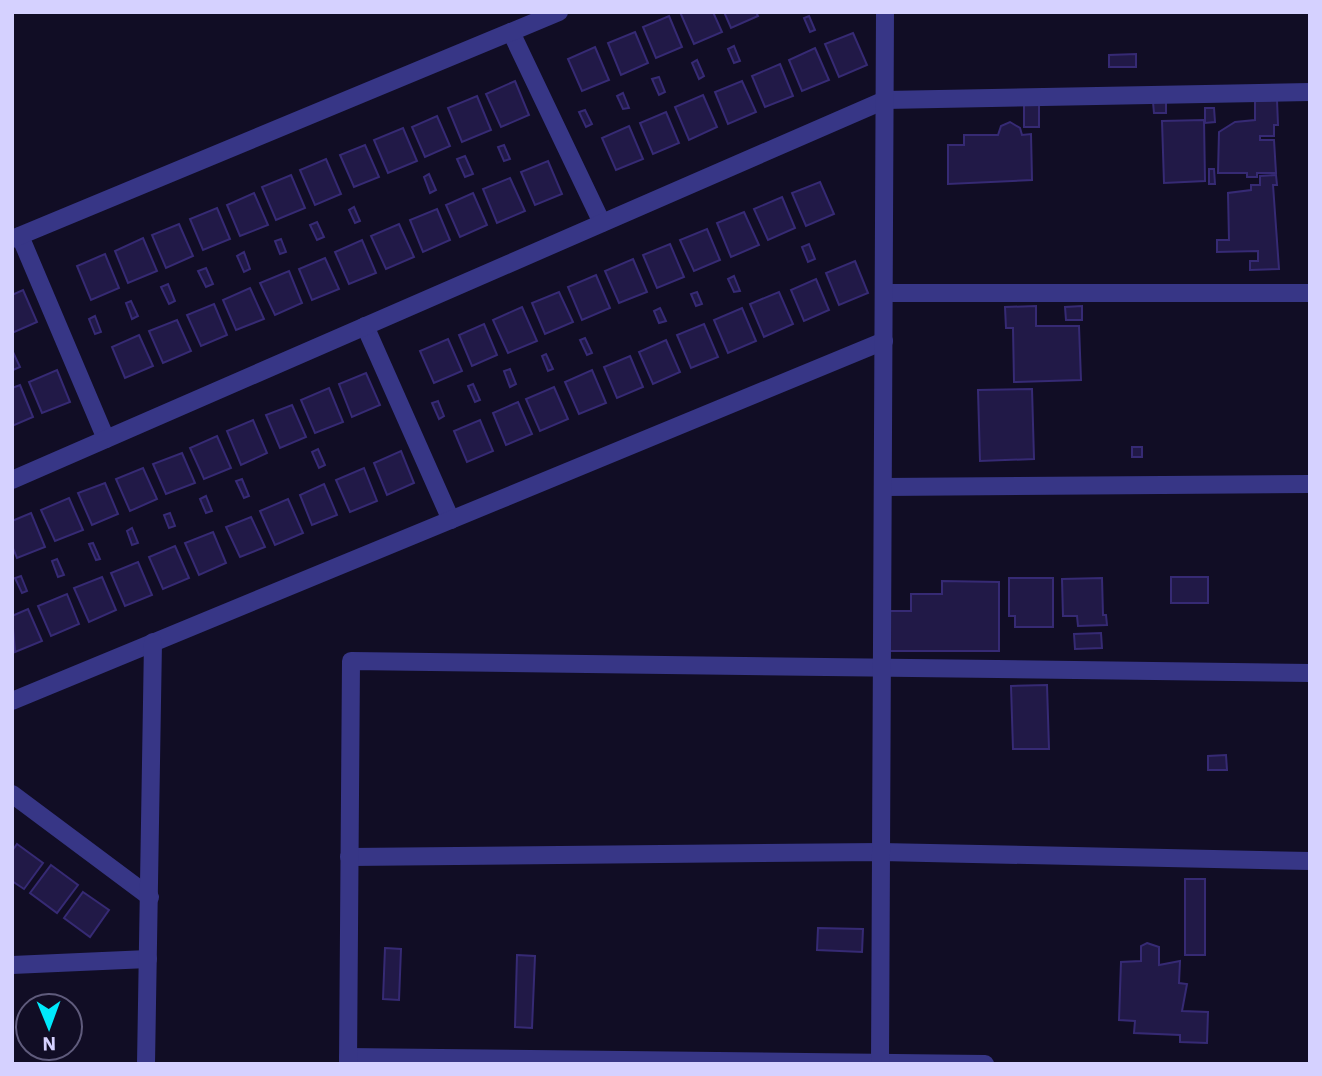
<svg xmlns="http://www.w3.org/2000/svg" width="1322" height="1076" viewBox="0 0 1322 1076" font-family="'IBM Plex Sans',sans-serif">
  <rect width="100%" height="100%" fill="#110d25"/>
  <g fill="#211947" stroke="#362a74" stroke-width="2">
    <path d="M680 12H713L722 32 694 44Z"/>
    <path d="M724 12H756L758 16 731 28Z"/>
    <path d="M669 16 682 47 656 58 643 27Z"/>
    <path d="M809 16 815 30 810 32 804 18Z"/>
    <path d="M635 32 648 63 621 75 608 43Z"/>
    <path d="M853 33 867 65 839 77 825 44Z"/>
    <path d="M734 46 740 61 734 63 728 49Z"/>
    <path d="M595 47 609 80 582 91 568 59Z"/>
    <path d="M815 48 829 80 802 91 789 60Z"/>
    <path d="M1136 54V67H1109V55Z"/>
    <path d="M697 60 704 76 699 79 692 63Z"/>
    <path d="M780 64 793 96 765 107 752 76Z"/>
    <path d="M659 77 665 92 659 95 652 79Z"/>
    <path d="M515 81 529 115 501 127 486 94Z"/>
    <path d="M742 81 756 112 728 124 715 92Z"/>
    <path d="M623 93 629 108 623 109 617 96Z"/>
    <path d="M703 95 717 127 689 140 675 107Z"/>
    <path d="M477 96 491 130 462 142 448 108Z"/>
    <path d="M1277 100 1278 125H1274V136H1260V140H1274L1276 173H1257V177H1247V173H1218L1219 132 1235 122 1255 120V101Z"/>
    <rect x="1024" y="102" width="15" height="25"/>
    <path d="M1153 102H1166V113H1154Z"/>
    <path d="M1205 108H1214L1215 122 1205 123Z"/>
    <path d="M585 110 592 124 586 127 579 112Z"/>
    <path d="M666 112 679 143 653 154 640 123Z"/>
    <path d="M437 116 450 146 425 157 412 127Z"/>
    <path d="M1204 120 1205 181 1164 183 1162 121Z"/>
    <path d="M1010 122 1020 128 1022 135 1031 134 1032 180 948 184V145H964V135H998L1001 126Z"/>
    <path d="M629 126 643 159 616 170 602 138Z"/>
    <path d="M403 128 417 161 388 173 374 140Z"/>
    <path d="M365 145 379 177 354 187 340 155Z"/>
    <path d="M504 145 510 159 504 161 498 147Z"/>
    <path d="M465 156 473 174 465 177 457 159Z"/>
    <path d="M326 159 341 194 315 205 300 170Z"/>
    <path d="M548 161 562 194 535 205 521 172Z"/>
    <path d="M1209 169H1214L1215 184H1209Z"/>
    <path d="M429 174 436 190 430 193 424 177Z"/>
    <path d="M291 175 305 208 276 220 262 187Z"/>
    <path d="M1276 175 1277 185H1273L1279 269 1250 270V261H1258V251L1217 252V240H1229L1228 193 1251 190V185H1260V176Z"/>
    <path d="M510 178 525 211 497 223 483 189Z"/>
    <path d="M820 182 834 214 806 226 792 193Z"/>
    <path d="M254 193 268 225 240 236 227 205Z"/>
    <path d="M473 193 487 225 460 237 446 205Z"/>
    <path d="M782 197 795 228 768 240 754 209Z"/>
    <path d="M354 207 360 221 355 223 349 210Z"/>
    <path d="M217 208 230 239 203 250 190 219Z"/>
    <path d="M437 209 450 240 423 252 410 220Z"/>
    <path d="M744 212 759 245 731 257 717 223Z"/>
    <path d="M317 222 324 237 317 240 310 225Z"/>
    <path d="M179 224 193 256 166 268 152 235Z"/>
    <path d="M399 224 414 257 386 269 371 236Z"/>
    <path d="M707 229 720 260 694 271 680 240Z"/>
    <path d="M143 238 157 271 128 283 115 251Z"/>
    <path d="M281 239 286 252 280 254 275 241Z"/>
    <path d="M362 240 376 273 349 284 335 252Z"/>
    <path d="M670 244 684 277 657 288 643 255Z"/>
    <path d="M809 244 815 259 808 262 802 247Z"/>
    <path d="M244 252 250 269 244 272 237 256Z"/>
    <path d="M105 254 119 288 91 300 77 266Z"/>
    <path d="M325 258 339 289 312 300 299 269Z"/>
    <path d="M633 259 647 292 619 303 605 271Z"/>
    <path d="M855 261 868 293 839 305 826 273Z"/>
    <path d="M206 268 213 284 206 287 198 271Z"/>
    <path d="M289 271 302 303 275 315 260 283Z"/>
    <path d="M596 275 610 308 582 320 568 287Z"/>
    <path d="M734 276 740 291 734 292 728 279Z"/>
    <path d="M816 279 829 310 804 321 791 290Z"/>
    <path d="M168 284 175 301 169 304 161 287Z"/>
    <path d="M250 288 264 319 236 330 223 300Z"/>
    <path d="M23 290 37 322 12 333V295Z"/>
    <path d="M559 292 573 322 545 334 532 303Z"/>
    <path d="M697 292 702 304 696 306 691 294Z"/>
    <path d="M779 292 793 324 764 337 750 304Z"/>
    <path d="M131 301 138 316 132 319 126 303Z"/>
    <path d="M214 304 227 335 201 346 187 315Z"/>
    <path d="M1036 306V326H1079L1081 380 1014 382 1013 328H1006L1005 307Z"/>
    <path d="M1082 306V320H1066L1065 307Z"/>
    <path d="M522 307 537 341 508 353 493 320Z"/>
    <path d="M660 308 666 321 659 323 654 311Z"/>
    <path d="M742 308 756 341 728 353 714 320Z"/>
    <path d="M95 316 101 332 95 334 89 319Z"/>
    <path d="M177 320 191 351 163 363 149 331Z"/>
    <path d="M484 324 497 355 472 366 459 335Z"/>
    <path d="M704 324 718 357 691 368 677 335Z"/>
    <path d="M139 335 153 366 125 378 112 347Z"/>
    <path d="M585 338 592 353 587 355 580 340Z"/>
    <path d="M448 339 462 371 434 383 420 351Z"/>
    <path d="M666 340 680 372 653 384 639 352Z"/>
    <path d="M12 350 20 367 13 370 12 369Z"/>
    <path d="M546 354 553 369 548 371 542 356Z"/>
    <path d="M630 356 643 387 617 398 604 367Z"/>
    <path d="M510 369 516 384 510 387 504 371Z"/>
    <path d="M57 370 70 402 42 413 29 382Z"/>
    <path d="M592 370 606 403 579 414 565 382Z"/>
    <path d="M366 373 380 405 352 417 339 384Z"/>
    <path d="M473 384 480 400 475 402 468 386Z"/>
    <path d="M20 385 33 417 12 426V388Z"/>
    <path d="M554 387 568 419 540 431 526 399Z"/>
    <path d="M329 388 343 422 315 433 301 400Z"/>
    <path d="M1032 389 1034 459 980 461 978 390Z"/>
    <path d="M438 401 444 416 439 419 432 403Z"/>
    <path d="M518 402 532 434 506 445 493 413Z"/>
    <path d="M292 405 306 437 280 448 266 415Z"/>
    <path d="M253 420 267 453 241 465 227 431Z"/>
    <path d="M480 420 493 451 467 462 454 431Z"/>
    <path d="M217 436 231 468 204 479 190 448Z"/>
    <rect x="1132" y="447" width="10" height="10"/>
    <path d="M318 449 325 465 319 468 312 452Z"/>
    <path d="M401 451 414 483 387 495 374 463Z"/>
    <path d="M182 453 195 483 166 494 153 464Z"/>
    <path d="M143 468 157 499 130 511 116 479Z"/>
    <path d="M364 468 377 501 350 512 336 480Z"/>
    <path d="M242 479 249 496 244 498 236 481Z"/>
    <path d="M105 483 118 514 92 525 78 493Z"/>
    <path d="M324 484 337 515 312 525 300 495Z"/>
    <path d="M206 496 212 511 206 513 200 499Z"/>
    <path d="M69 498 83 530 55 541 41 510Z"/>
    <path d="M288 499 303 533 275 545 260 511Z"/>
    <path d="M31 513 45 547 17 558 12 546V521Z"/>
    <path d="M170 513 175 526 169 528 164 515Z"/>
    <path d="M251 517 265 547 240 557 226 527Z"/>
    <path d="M132 528 138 543 132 545 127 531Z"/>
    <path d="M213 532 226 563 199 575 185 543Z"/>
    <path d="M93 543 100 559 96 560 89 544Z"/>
    <path d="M175 546 189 578 163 589 149 557Z"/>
    <path d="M57 559 64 575 58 577 52 561Z"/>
    <path d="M138 562 152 595 125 606 111 573Z"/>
    <path d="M21 576 27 591 22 593 15 578Z"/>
    <path d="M102 577 116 610 89 622 74 588Z"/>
    <rect x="1171" y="577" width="37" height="26"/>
    <path d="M1009 578H1053V627H1015V616H1009Z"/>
    <path d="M1102 578 1103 615H1106L1107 625 1078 626 1077 616H1063L1062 579Z"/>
    <path d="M942 581 999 582V651H890V611H911V594H942Z"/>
    <path d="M67 594 79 624 51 636 38 606Z"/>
    <path d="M28 609 42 641 15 652 12 616Z"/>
    <path d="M1101 633 1102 648 1075 649 1074 634Z"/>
    <path d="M1047 685 1049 749H1013L1011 686Z"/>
    <path d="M1226 755 1227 770H1208V756Z"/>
    <path d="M17 844 43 863 24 889 12 881V851Z"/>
    <path d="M51 865 78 885 57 913 30 893Z"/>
    <rect x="1185" y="879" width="20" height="76"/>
    <path d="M83 892 109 910 90 937 64 918Z"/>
    <path d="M818 928 863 929 862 952 817 950Z"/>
    <path d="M1147 943 1159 947V965L1180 961 1179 983 1187 984 1182 1011 1208 1012 1207 1043 1180 1042V1035L1134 1033 1135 1021 1119 1020 1121 962 1141 961V946Z"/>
    <path d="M385 948 401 949 399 1000 383 999Z"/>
    <path d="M517 955 535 956 532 1028 515 1027Z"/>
  </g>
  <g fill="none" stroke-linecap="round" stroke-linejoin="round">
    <g stroke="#373686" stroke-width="18">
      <path d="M511 32 602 223"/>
      <path d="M20 236 106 439"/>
      <path d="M12 239 559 12"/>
      <path d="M884 293H1310"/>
      <path d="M365 326 451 520"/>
      <path d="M12 480 885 100 1310 92"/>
      <path d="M883 487 1310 484"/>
      <path d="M12 701 884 341"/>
      <path d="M12 794 150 897"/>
      <path d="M349 857 881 852 1310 861"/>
      <path d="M12 965 148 959"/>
      <path d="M348 1057 985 1064"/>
      <path d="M146 1064 153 642"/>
      <path d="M348 1064 351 661 1310 673"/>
      <path d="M880 1064 885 12"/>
    </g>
  </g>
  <rect width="1322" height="1076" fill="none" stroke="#d5d1ff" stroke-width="28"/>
  <g transform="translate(49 1027) rotate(179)"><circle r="33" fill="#110d25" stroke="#5f5b7c" stroke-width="2"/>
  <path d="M0-5L12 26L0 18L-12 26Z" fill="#00e9fc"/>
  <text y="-10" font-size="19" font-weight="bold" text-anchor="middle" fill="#d5d1ff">N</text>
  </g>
</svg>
